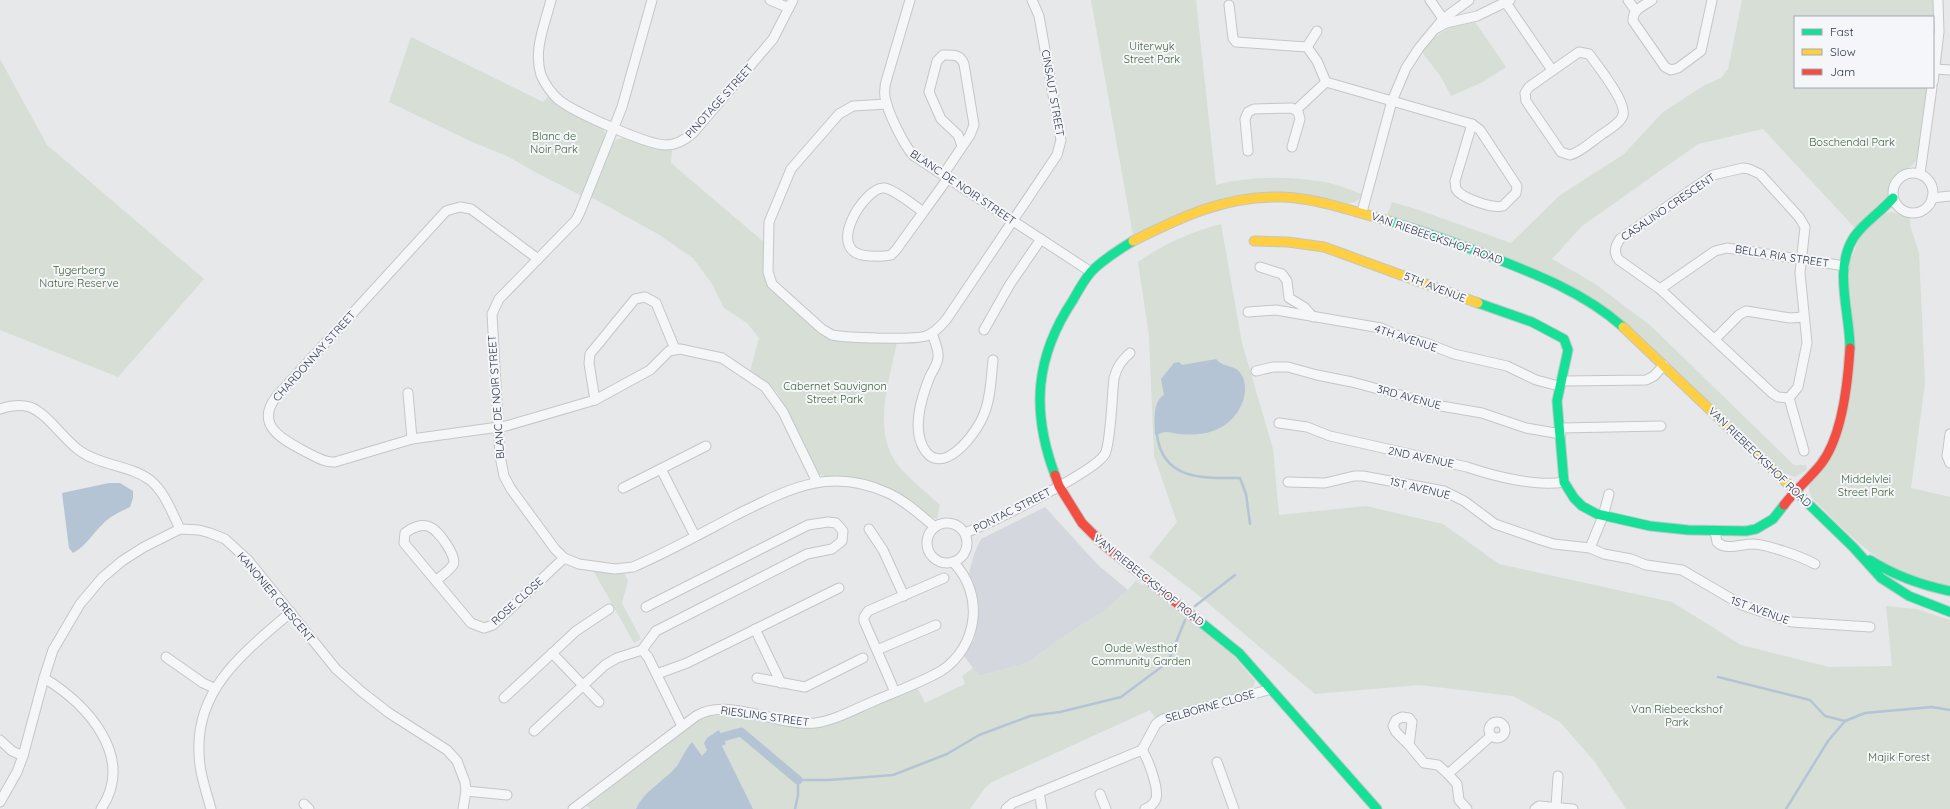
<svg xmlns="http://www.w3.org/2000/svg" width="1950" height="809" viewBox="0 0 1950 809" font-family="Quicksand,sans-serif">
  <rect width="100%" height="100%" fill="#e6e8ea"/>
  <path fill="#d4d7dd" d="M1045 507 1098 565 1128 590 1104 611 1072 631 1027 663 979 676 964 656 974 640 978 623 974 584 969 573 974 554 981 539Z"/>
  <g fill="#d6ded6">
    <path d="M1091 0H1196L1216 185C1250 176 1289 176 1324 182 1337 184 1350 190 1362 194 1359 200 1355 203 1348 203L1282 192 1133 235Z"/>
    <path d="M1742 0H1933L1935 22 1933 40V17H1795V87H1927L1918 155C1915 168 1905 168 1896 175 1889 182 1891 190 1887 198 1881 208 1864 220 1855 228L1763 129 1698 144 1582 226 1552 259 1594 283 1651 326 1794 465H1806L1807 470 1795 477 1787 474 1786 475 1594 299 1387 215 1392 202 1419 210 1511 243 1559 196 1624 154 1663 112 1703 86 1721 78 1728 69Z"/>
    <path d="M1473 19 1506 67 1481 83 1451 96 1441 77 1422 52C1438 31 1449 27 1473 19Z"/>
    <path d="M411 37 543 102 549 96 602 127 605 133 604 140 582 196 535 172 507 156 470 141 389 102Z"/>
    <path d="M0 59 47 145 204 279 118 377 0 330Z"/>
    <path d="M625 137 655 148 672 149 671 163 765 243V277L769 288 819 333C837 346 875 342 897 342 889 383 870 434 901 469 913 482 927 493 940 505L937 519 929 516 896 492 877 483 848 477 825 476 819 474 777 392 767 383 750 371 759 338 747 323 724 308 712 284 693 258 658 234 591 197 613 143 616 140Z"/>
    <path d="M1892 212 1910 218V225L1919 253 1925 383 1911 488 1950 497V587C1935 582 1918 578 1903 572 1867 556 1840 525 1812 498 1799 478 1835 462 1836 444 1841 383 1847 322 1850 261L1860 237 1885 213Z"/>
    <path d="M1221 224 1242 343 1273 449 1279 515 1366 506 1443 524 1499 564 1672 602 1741 645 1829 667 1892 666 1886 606 1916 609 1950 620V809H1626L1595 762 1560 722 1513 696 1419 685 1315 694 1202 598 1149 557 1177 522 1154 456 1149 336 1138 262C1163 244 1191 232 1221 224Z"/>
    <path d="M593 570 624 573 628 581 622 603 641 639 634 643Z"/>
    <path d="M1136 580 1142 585 1144 584 1231 653 1255 681 1253 688 1248 691 1160 716 1156 719 1150 710 992 782 985 788 970 809H590L586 804 703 716 722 712 801 727 917 687 925 703 965 684 962 676 973 668 979 676 1027 663 1072 631 1104 611 1128 590Z"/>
  </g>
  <g fill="#b4c4d5">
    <path d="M1216 359C1223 368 1235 364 1241 374 1246 381 1246 393 1243 401 1233 428 1208 437 1181 434 1176 434 1171 432 1166 432 1161 432 1159 435 1155 435 1155 422 1152 402 1164 395L1161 379 1174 363 1179 362 1182 365Z"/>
    <path d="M109 483H120L133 491V498L130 507C120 512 110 516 103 524 92 534 86 546 73 553L69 548 62 493Z"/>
    <path d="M719 730 726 744 722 746 753 809H636C644 791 664 781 677 766 682 758 686 749 692 742L702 756 707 750 704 743 707 738Z"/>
  </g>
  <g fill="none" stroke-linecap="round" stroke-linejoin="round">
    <g stroke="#b4c4d5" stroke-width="2.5">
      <path d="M1157 435C1163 481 1204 478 1240 478L1246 494 1250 524"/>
      <path d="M1195 606 1235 575"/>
      <path d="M1718 677 1810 700 1825 716 1845 721 1865 713 1932 707 1950 710"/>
      <path d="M795 809 798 795V780H829L893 775 947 754 979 735 1030 716 1060 712 1121 697 1168 662 1185 620"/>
      <path d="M1786 809 1828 741 1845 721"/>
    </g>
    <path stroke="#b4c4d5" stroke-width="9" d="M723 737 741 732 798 780"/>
    <defs>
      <g id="street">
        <path d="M551 0C545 24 533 50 541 75 545 84 551 93 559 100 574 112 647 145 666 145 677 145 685 140 693 133L773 39 793 0"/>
        <path d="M652 0 622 107 580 212 576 220 499 299 492 314 500 456 504 476 511 489 555 549 564 558 579 564 615 569 633 567C668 552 702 533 736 515 789 489 829 466 888 493 906 501 920 515 935 527"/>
        <path d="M770 0 789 8"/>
        <path d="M910 0 887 78C885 84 884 90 885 97 887 111 904 146 914 156L1091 272"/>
        <path d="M1430 0 1446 23"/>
        <path d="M1504 0 1552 70"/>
        <path d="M1628 0 1636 11"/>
        <path d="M1652 0C1643 6 1632 10 1633 21L1665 67 1671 70 1678 68 1701 51 1712 0"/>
        <path d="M1229 5 1233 38 1236 42 1307 47 1317 61 1326 82"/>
        <path d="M1437 28 1446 23 1477 16 1510 0"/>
        <path d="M1307 47 1317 31"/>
        <path d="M1579 52 1589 54C1597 65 1627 102 1623 115 1620 124 1608 130 1601 135 1591 142 1581 152 1570 155L1561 152 1526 101 1525 93 1529 87Z"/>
        <path d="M1935 69 1950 70"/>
        <path d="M1326 82 1472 124"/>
        <path d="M1933 82 1939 32 1938 0"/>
        <path d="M887 104 853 106 839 114 791 169 769 222 768 272 772 284 822 329 832 335C847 338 913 340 926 336 934 333 940 327 946 320L1057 155 1061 140 1039 16 1032 0"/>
        <path d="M1296 110 1326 82"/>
        <path d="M1472 124 1480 130 1517 186 1516 193 1503 206C1493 209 1461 198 1456 189L1455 181Z"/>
        <path d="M1248 151 1245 119 1248 112 1254 109 1292 108 1298 112 1300 119 1292 147"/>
        <path d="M1743 168 1749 169 1760 174 1799 217 1805 227 1800 273 1807 343 1798 387 1789 398 1778 397 1772 393 1660 289 1619 260C1613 253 1615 246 1620 239L1713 175Z"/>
        <circle cx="1913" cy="193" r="20"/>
        <path d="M1920 174 1932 87"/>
        <path d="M943 175 970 135 974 125 964 64C960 54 953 55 943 55L937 61 929 92 941 119 958 135 962 146"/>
        <path d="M1932 198 1950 196"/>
        <path d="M923 212C915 206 894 189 884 188 865 186 821 255 870 256 877 256 884 257 891 255L896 250C913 226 931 202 948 178"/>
        <path d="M1362 212 1392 101 1406 68 1419 48 1443 19 1469 0"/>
        <path d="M538 259 471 209 460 207 446 211 276 397C254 426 284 440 306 452 315 456 324 463 335 462L412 439 506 426 595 400 650 370 669 351 680 349 722 358 765 387 783 412 817 482"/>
        <path d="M1260 267 1282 274 1287 281 1289 298 1304 307 1313 317"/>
        <path d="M1660 289 1715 251 1727 248 1845 266"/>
        <path d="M1248 312 1276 310 1381 328 1396 335 1426 343 1454 354 1507 366 1536 380 1559 386"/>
        <path d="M984 330 1010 284 1041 239"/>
        <path d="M932 333C934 340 939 350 938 357 938 363 933 371 930 376 922 396 912 426 923 447 941 481 977 433 984 414 991 397 991 378 993 360"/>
        <path d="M1715 339 1739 315 1746 311 1790 318 1804 317"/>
        <path d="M1256 371 1273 367H1288L1317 375 1352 382 1441 406 1482 413 1526 428 1561 434"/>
        <path d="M1566 381 1646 380 1654 376 1664 365"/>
        <path d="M408 393 412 439"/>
        <path d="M1789 398 1804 451"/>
        <path d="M595 400 589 363 590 354 635 299 645 297 656 303 675 349"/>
        <path d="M0 409C9 406 20 404 30 407 48 414 63 439 80 451 101 466 130 465 150 480 165 492 172 513 180 529"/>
        <path d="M1279 423 1307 427 1330 436 1467 467C1493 476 1537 487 1564 482"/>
        <path d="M1560 428 1661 426"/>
        <path d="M1950 434 1947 456 1950 463"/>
        <path d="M661 469 695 536"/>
        <path d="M1288 482 1325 483 1354 476H1363L1444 491 1464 501 1495 524 1541 540 1554 544 1590 548 1604 554 1631 559 1646 565 1682 570 1742 605 1792 622 1870 627"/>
        <path d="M623 488 706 446"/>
        <circle cx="947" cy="543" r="20"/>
        <path d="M869 529 883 550 904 596"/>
        <path d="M1715 531 1717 542C1726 551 1741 544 1753 544 1769 545 1800 556 1815 564"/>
        <path d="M965 533C988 524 1095 472 1105 454 1111 442 1112 394 1114 378 1117 367 1121 361 1130 353"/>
        <path d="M1590 548 1603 516 1609 494"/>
        <path d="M437 580C441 576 449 571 453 565 458 557 438 530 430 527 422 523 411 528 405 533L404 543 471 623 484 628 493 625 564 558"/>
        <path d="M755 629 781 683"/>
        <path d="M642 650 648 657 682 726"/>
        <path d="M877 650 936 625"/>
        <path d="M552 653 599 702"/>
        <path d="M166 657 203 683 214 688"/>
        <path d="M657 674 687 663 839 588"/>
        <path d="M44 678C87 704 136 757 101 809"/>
        <path d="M757 678 805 687 863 658"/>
        <path d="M895 692 864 621V617L868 611 944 578"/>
        <path d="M504 698 576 631 609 609"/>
        <circle cx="1497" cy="730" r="8"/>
        <path d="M534 731 605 665 617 658 642 650 656 631 807 554 832 549 842 541 843 531 836 523 828 522 808 525 646 607"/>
        <path d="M0 740 12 751 23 756"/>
        <path d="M1409 745 1412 722 1409 718 1402 717 1396 720 1393 726 1396 732 1409 745 1424 763 1438 765 1448 774 1457 784 1459 800 1467 809"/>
        <path d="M1142 750C1148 759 1159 788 1156 799 1154 804 1150 807 1145 809"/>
        <path d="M1217 762 1234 809"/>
        <path d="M1448 774 1491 736"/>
        <path d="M466 791 507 795"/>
        <path d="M1039 792 1042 809"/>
        <path d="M1100 794 1106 809"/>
        <path d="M0 802 17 772 23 756 44 678 53 650 80 604 102 578 122 561 144 547 180 529 199 530 210 533 225 539 248 560 336 669 362 692 389 713 447 750 457 761 465 782 466 791 463 809"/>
        <path d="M304 804 309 809"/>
        <path d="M1556 807 1558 776"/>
        <path d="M211 809C206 790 199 772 199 752 196 687 247 650 291 612"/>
        <path d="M573 809 696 716C728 696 778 727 815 723 836 720 855 709 874 701 897 691 920 683 941 671 978 647 985 594 953 562"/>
        <path d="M1006 809 1013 803 1142 750 1156 724 1163 719 1271 689"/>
        <path d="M1535 809 1539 806 1573 809"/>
      </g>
      <g id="fast">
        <path d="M1389 221C1423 231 1456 243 1489 256 1536 274 1585 293 1623 327"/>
        <path d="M1478 303 1532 322 1564 339 1568 350 1557 401 1564 482 1574 498 1582 506 1597 514 1650 526 1688 530 1746 531 1756 529 1773 519 1784 505"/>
        <path d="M1850 348C1850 313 1833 269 1854 237 1864 222 1881 212 1893 198"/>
        <path d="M1055 475C1031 411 1035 357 1073 300 1078 291 1084 280 1091 272 1101 261 1120 249 1133 241"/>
        <path d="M1787 483 1853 547 1881 578 1909 596 1950 612"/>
        <path d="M1870 560C1895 576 1921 585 1950 591"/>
        <path d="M1198 620 1239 653 1377 809"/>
      </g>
      <g id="slow">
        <path d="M1133 241C1181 217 1227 195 1282 197 1317 198 1355 212 1389 221"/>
        <path d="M1254 241 1288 242 1324 247 1478 303"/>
        <path d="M1623 327 1787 483"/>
      </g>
      <g id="jam">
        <path d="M1055 475 1059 486 1082 523 1105 546 1198 620"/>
        <path d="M1784 505C1795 490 1810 478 1821 464 1842 437 1848 382 1850 348"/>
      </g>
    </defs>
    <use href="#street" stroke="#c4c6c8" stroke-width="11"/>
    <use href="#fast" stroke="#c4c6c8" stroke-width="11"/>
    <use href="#slow" stroke="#c4c6c8" stroke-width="11"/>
    <use href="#jam" stroke="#c4c6c8" stroke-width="11"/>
    <use href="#street" stroke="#f5f6f7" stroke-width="9"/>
    <use href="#fast" stroke="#16e098" stroke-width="9"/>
    <use href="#slow" stroke="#ffcf43" stroke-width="9"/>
    <use href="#jam" stroke="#f24e42" stroke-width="9"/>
  </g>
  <g text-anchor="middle" stroke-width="4" stroke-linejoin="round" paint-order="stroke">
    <g font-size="11" fill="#3f6138" stroke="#f4f6f9">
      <text x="1152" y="50">Uiterwyk<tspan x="1152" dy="13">Street Park</tspan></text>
      <text x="554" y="140">Blanc de<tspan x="554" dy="13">Noir Park</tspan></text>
      <text x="1852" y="146">Boschendal Park</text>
      <text x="79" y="274">Tygerberg<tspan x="79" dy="13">Nature Reserve</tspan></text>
      <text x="835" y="390">Cabernet Sauvignon<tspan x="835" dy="13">Street Park</tspan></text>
      <text x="1866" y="483">Middelvlei<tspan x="1866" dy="13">Street Park</tspan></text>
      <text x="1141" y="652">Oude Westhof<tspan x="1141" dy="13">Community Garden</tspan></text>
      <text x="1677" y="713">Van Riebeeckshof<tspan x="1677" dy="13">Park</tspan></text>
      <text x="1899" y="761">Majik Forest</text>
    </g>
    <g font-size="11" fill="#2b3445" stroke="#f4f6f9">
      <text transform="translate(1053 93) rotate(80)" y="4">CINSAUT STREET</text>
      <text transform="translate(719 101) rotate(-48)" y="4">PINOTAGE STREET</text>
      <text transform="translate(963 187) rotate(34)" y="4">BLANC DE NOIR STREET</text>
      <text transform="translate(1668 207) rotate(-34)" y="4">CASALINO CRESCENT</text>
      <text transform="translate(1437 238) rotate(19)" y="4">VAN RIEBEECKSHOF ROAD</text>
      <text transform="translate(1782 256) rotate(9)" y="4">BELLA RIA STREET</text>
      <text transform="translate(1435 287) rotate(21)" y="4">5TH AVENUE</text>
      <text transform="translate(1406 338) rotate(18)" y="4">4TH AVENUE</text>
      <text transform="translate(314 356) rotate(-48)" y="4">CHARDONNAY STREET</text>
      <text transform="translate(496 397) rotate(-94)" y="4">BLANC DE NOIR STREET</text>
      <text transform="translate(1409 397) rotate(15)" y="4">3RD AVENUE</text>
      <text transform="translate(1421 457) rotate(12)" y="4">2ND AVENUE</text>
      <text transform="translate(1760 457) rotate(44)" y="4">VAN RIEBEECKSHOF ROAD</text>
      <text transform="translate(1420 488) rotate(14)" y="4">1ST AVENUE</text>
      <text transform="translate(1012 510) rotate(-27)" y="4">PONTAC STREET</text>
      <text transform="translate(1149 580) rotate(39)" y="4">VAN RIEBEECKSHOF ROAD</text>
      <text transform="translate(276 597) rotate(50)" y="4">KANONIER CRESCENT</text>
      <text transform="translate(517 601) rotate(-42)" y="4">ROSE CLOSE</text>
      <text transform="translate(1760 610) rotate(20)" y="4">1ST AVENUE</text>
      <text transform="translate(1210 706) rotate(-16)" y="4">SELBORNE CLOSE</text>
      <text transform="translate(765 716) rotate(8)" y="4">RIESLING STREET</text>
    </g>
  </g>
  <rect x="1794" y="16" width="140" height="72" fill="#f4f6f9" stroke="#a4a8b1"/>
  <rect x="1802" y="29" width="20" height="6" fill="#16e098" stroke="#a4a8b1"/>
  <text x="1830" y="36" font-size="12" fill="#2b3445">Fast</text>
  <rect x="1802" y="49" width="20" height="6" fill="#ffcf43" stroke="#a4a8b1"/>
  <text x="1830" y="56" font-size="12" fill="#2b3445">Slow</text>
  <rect x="1802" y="69" width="20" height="6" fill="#f24e42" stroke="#a4a8b1"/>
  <text x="1830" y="76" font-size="12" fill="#2b3445">Jam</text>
</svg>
